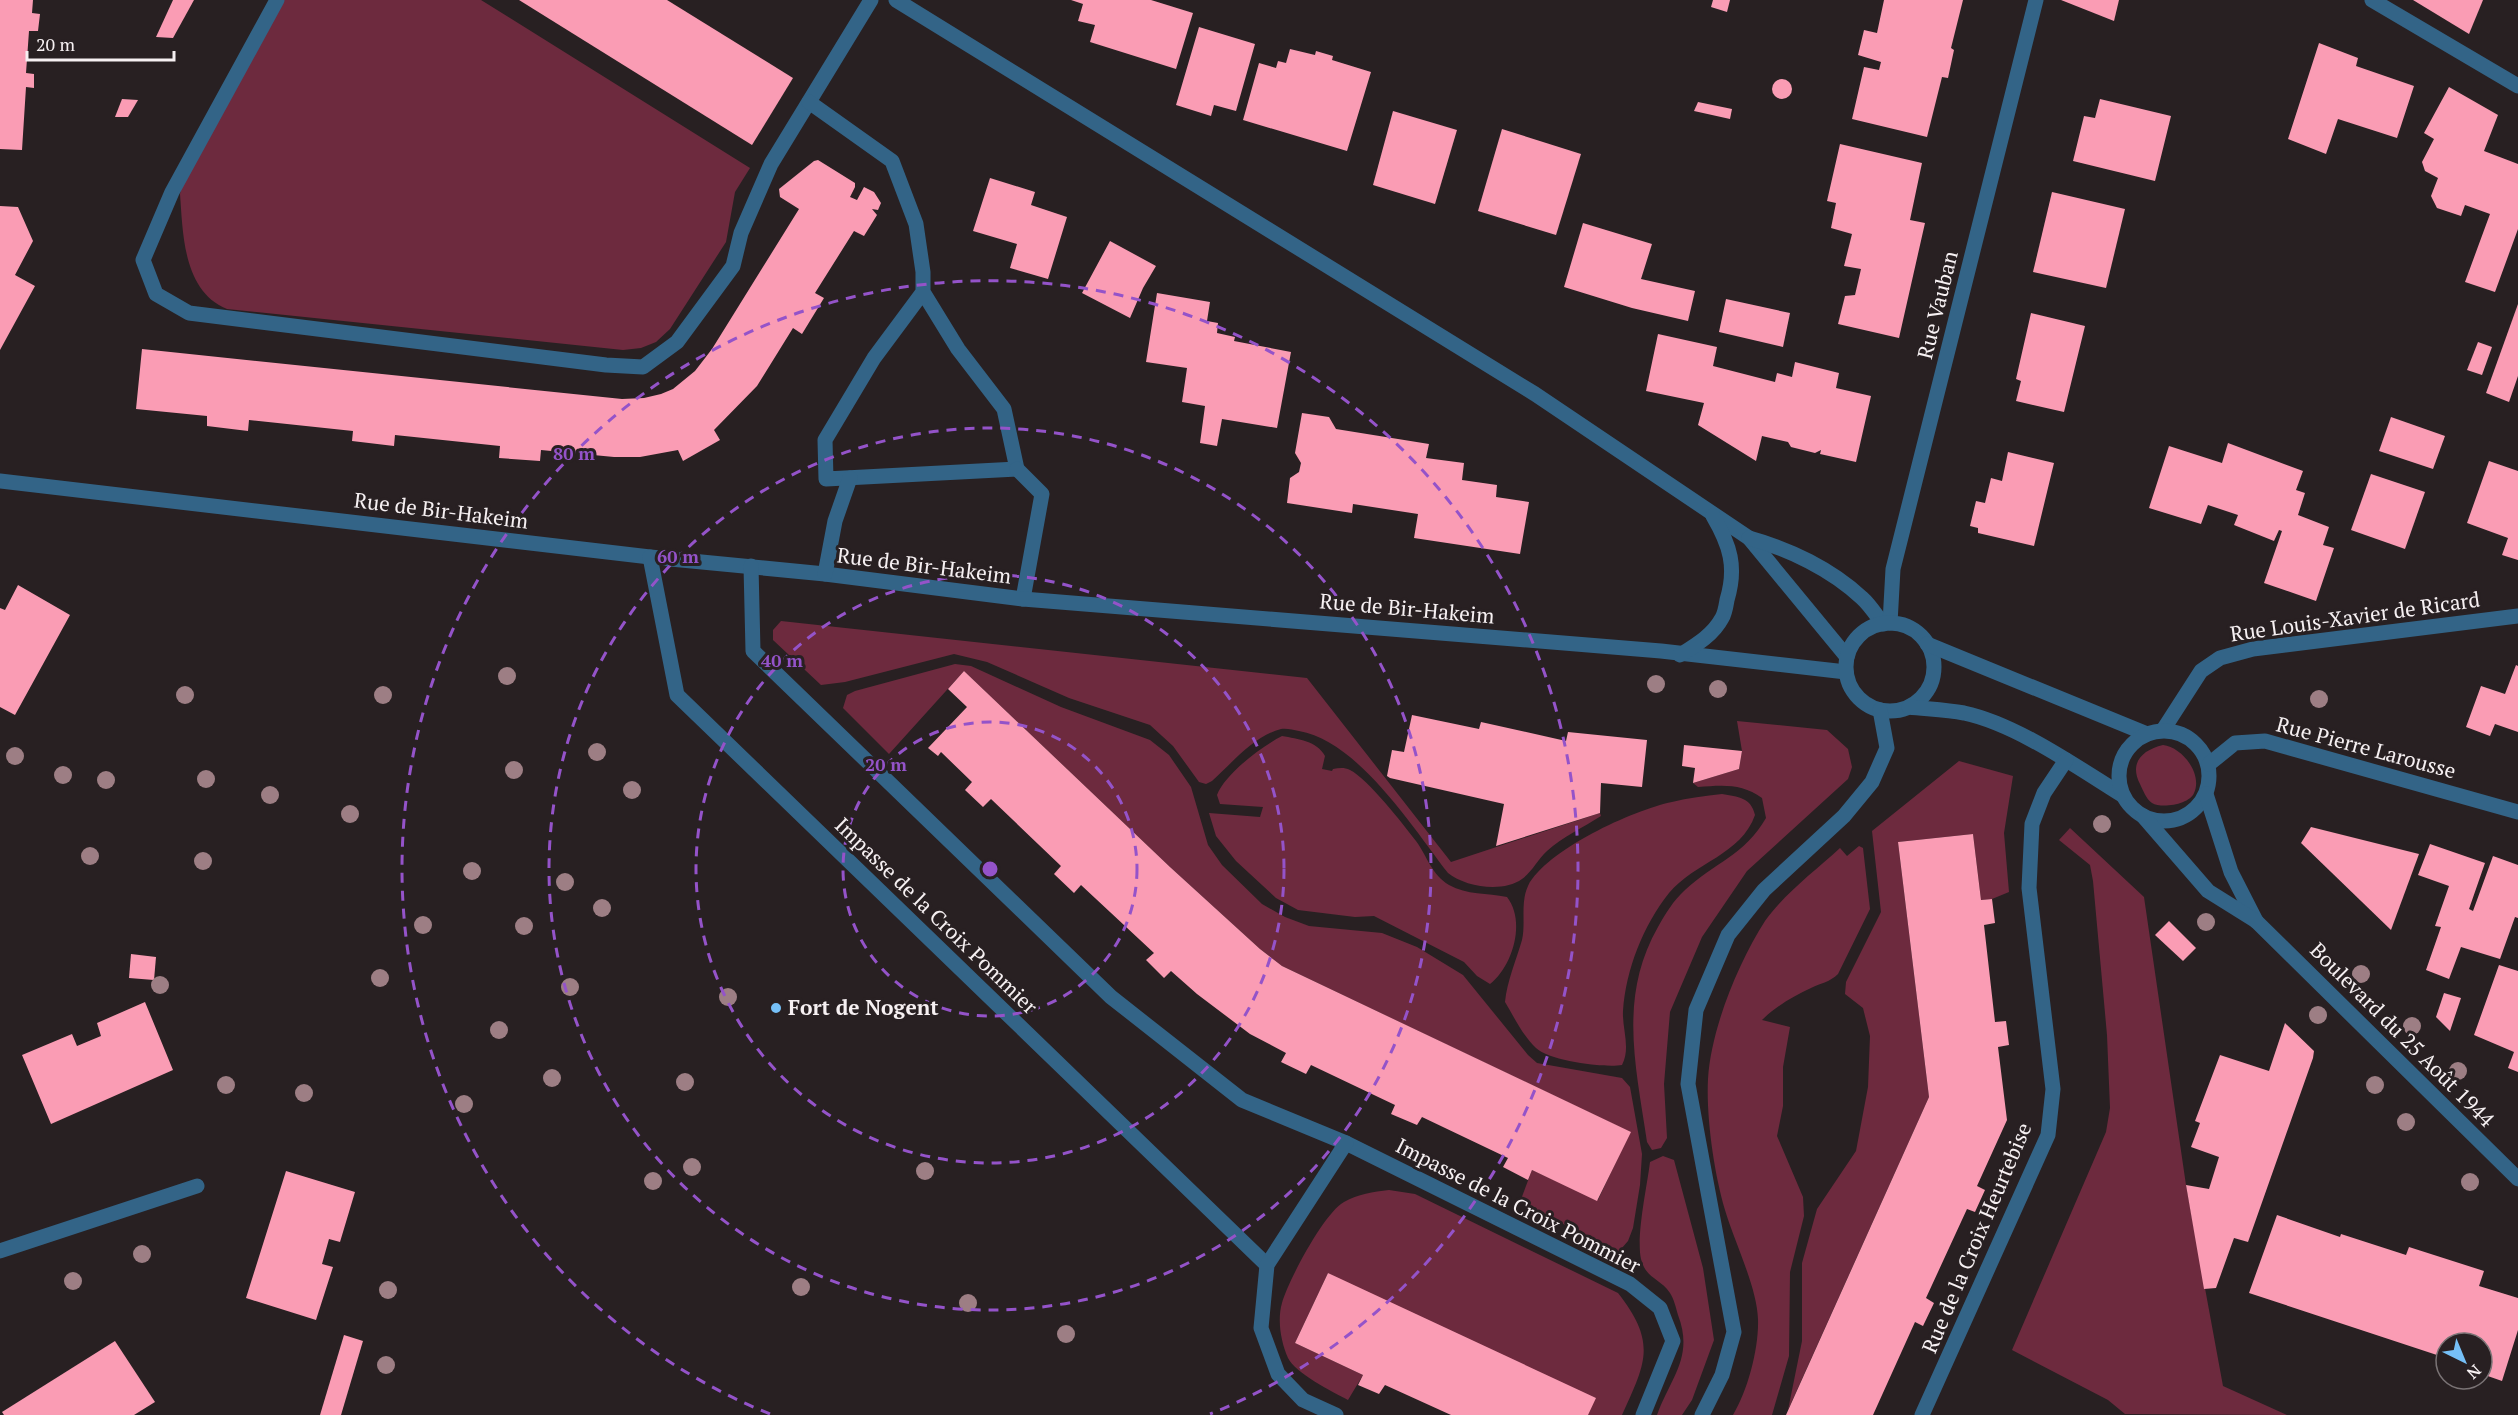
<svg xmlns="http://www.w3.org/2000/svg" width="2518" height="1415" viewBox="0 0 2518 1415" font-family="'PT Serif',serif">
  <rect width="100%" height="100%" fill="#282022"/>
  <g fill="#6d2a3e">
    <path d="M284 0H481L750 168 735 192 726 242 670 329 656 342 641 348 623 350 227 309C183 291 183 234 180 194L182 184Z"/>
    <path d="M781 621 1307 678 1451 862 1600 813 1601 816C1584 827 1562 837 1547 851 1538 859 1532 872 1522 879 1503 893 1465 887 1448 873 1413 828 1358 741 1299 731 1293 730 1287 728 1281 729 1254 736 1232 763 1212 781L1206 784 1199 782 1173 746 1150 725 1069 698 987 662 954 654 845 682 821 685 773 640V630Z"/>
    <path d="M955 664 971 666 1061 707 1150 740 1169 755 1191 787 1208 845 1222 865 1262 904 1285 917 1309 926 1382 933 1417 947 1463 975 1528 1055 1537 1063 1622 1078 1630 1087 1642 1154 1640 1185 1633 1228 1628 1241 1615 1256 1577 1237 1579 1232 1520 1202 1532 1170 1598 1200 1630 1132 1282 966 1260 949 1170 867 964 671 889 754 843 708 847 695 855 691Z"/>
    <path d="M1737 721 1827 730 1848 749 1852 767 1848 779 1747 871 1702 937 1670 1012 1664 1084 1667 1138 1661 1148 1652 1150 1647 1142C1636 1067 1618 997 1658 927 1666 913 1673 901 1685 890 1714 863 1745 855 1766 818L1762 798C1742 783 1722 785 1698 787L1693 783 1739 769 1742 751Z"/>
    <path d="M1282 736C1298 739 1317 741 1325 756L1322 769 1332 771 1333 769C1339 768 1344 767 1350 770 1368 779 1403 824 1416 841 1427 856 1432 875 1449 885 1467 895 1487 893 1507 897 1526 921 1513 966 1490 984L1477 976 1464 962 1374 916 1355 917 1298 910 1276 898 1236 861 1216 836 1209 813 1260 817 1263 807 1220 804 1217 795C1225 774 1262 746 1282 736Z"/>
    <path d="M2163 745C2182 747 2203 774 2194 793 2190 804 2162 809 2152 803 2146 799 2143 790 2140 784 2129 763 2142 750 2163 745Z"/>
    <path d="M1959 761 2013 776 2004 833 2009 892 1992 899 1981 900 1973 834 1898 842 1929 1097 1788 1410 1802 1341V1263L1817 1209 1856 1151 1868 1087 1870 1036 1863 1008 1845 994 1846 982 1881 912 1872 831Z"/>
    <path d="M1722 794C1738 797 1751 797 1755 815 1741 855 1695 862 1669 893 1643 926 1626 969 1623 1011 1622 1029 1631 1048 1622 1065 1604 1068 1550 1061 1536 1048 1523 1036 1514 1017 1505 1002 1507 981 1516 961 1522 940 1526 923 1520 903 1528 886 1546 850 1633 810 1672 802 1688 798 1705 796 1722 794Z"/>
    <path d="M2070 828 2144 897 2186 1185 2223 1386 2287 1415 2125 1414 2108 1400 2012 1350 2106 1132 2110 1108 2107 1035 2093 881 2090 865 2059 840Z"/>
    <path d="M1859 846 1863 848 1870 909 1838 974C1830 982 1821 983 1811 988 1794 996 1776 1006 1762 1020L1790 1027 1783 1067V1106L1777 1136 1803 1197 1804 1216 1790 1272 1789 1356 1772 1415H1733C1748 1390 1759 1348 1758 1319 1757 1287 1734 1241 1725 1210 1714 1173 1706 1117 1708 1079 1711 1029 1738 963 1765 921 1785 893 1815 871 1840 848L1847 856Z"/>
    <path d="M1663 1156 1674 1160 1703 1268 1714 1340 1692 1400 1682 1415H1657C1671 1377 1694 1357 1678 1315 1676 1308 1674 1299 1670 1293 1660 1278 1646 1279 1641 1259 1636 1236 1647 1187 1650 1162Z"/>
    <path d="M1389 1190 1415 1194 1618 1293C1657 1343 1646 1362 1622 1415H1588L1328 1273 1295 1343 1363 1375 1348 1400C1333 1392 1295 1373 1288 1358 1281 1342 1277 1320 1282 1303 1288 1281 1324 1213 1344 1202 1358 1194 1373 1192 1389 1190Z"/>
  </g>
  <g fill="#fa9cb4">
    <path d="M0 0H33L32 13 40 14 38 31H29L26 73 34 74V88L26 87 22 150 0 149Z"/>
    <path d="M173 0H194L173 38 156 37Z"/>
    <path d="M519 0H667L793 78 752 145Z"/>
    <path d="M1071 0H1151L1193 13 1176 69 1090 42 1095 25 1078 21 1083 4Z"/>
    <path d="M1713 0H1730L1727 12 1711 7Z"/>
    <path d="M1884 0H1963L1951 48 1954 50 1948 78 1942 77 1927 137 1852 119 1864 67 1879 70 1881 62 1858 55 1864 30 1877 33Z"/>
    <path d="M2061 0H2119L2114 21Z"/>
    <path d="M2413 0H2483L2469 34Z"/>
    <path d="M1199 27 1255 44 1236 111 1214 105 1211 116 1176 105Z"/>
    <path d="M2319 43 2358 58 2356 66 2414 86 2397 138 2338 119 2326 154 2288 139Z"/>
    <path d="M1290 49 1315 55 1316 51 1333 56 1332 60 1371 72 1347 151 1243 120 1259 63 1276 68 1278 61 1286 63Z"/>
    <circle cx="1782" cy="89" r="10"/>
    <path d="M2449 87 2498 115 2484 151 2518 164V229L2495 292 2465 282 2490 214 2465 205 2461 216 2437 208 2431 196 2438 178 2425 171 2422 162 2434 139 2424 133Z"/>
    <path d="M122 99 138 100 128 117H115Z"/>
    <path d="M2100 99 2171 116 2155 181 2073 161 2084 116 2095 118Z"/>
    <path d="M1698 102 1732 109 1730 119 1694 111Z"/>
    <path d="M1393 111 1457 130 1435 204 1373 185Z"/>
    <path d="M1502 129 1581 154 1556 235 1478 211Z"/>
    <path d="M1840 144 1922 163 1910 220 1925 223 1899 338 1838 324 1845 296 1855 295 1861 269 1844 266 1852 234 1831 228 1836 203 1827 201Z"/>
    <path d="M818 160 855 183V187L850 197 857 200 864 187 874 192 881 203 878 210 872 209 877 215 864 236 854 231 815 293 824 298 802 334 793 328 757 386 714 430 720 440 683 461 678 450 640 457H614L541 450 540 461 499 458 500 446 395 435 394 446 352 441 353 431 249 420 248 431 207 426V416L136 409 142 349 622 399 644 398 661 394 673 389 695 371 712 349 799 209 780 197 779 189 814 161Z"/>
    <path d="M990 178 1035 192 1031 205 1067 217 1048 279 1010 268 1017 244 973 231Z"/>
    <path d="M2052 192 2125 209 2106 288 2033 272Z"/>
    <path d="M0 206 18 207 33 241 15 275 35 286 0 350Z"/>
    <path d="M1583 223 1652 244 1641 279 1695 291 1688 321 1632 308 1564 287Z"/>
    <path d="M1110 241 1156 266 1143 288 1130 318 1082 293Z"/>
    <path d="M1157 293 1210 302 1207 321 1218 323 1217 333 1235 337 1234 341 1291 352 1277 428 1222 419 1217 446 1200 443 1205 406 1182 402 1187 368 1146 362Z"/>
    <path d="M1726 299 1790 313 1783 347 1719 332Z"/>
    <path d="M2518 304V376L2509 402 2486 393Z"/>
    <path d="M2031 313 2085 326 2064 412 2016 401 2021 381 2016 379Z"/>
    <path d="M1658 334 1717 347 1713 366 1775 382 1777 373 1792 377 1795 362 1839 373 1836 388 1871 396 1856 462 1820 454 1821 450 1815 453 1791 447 1788 442 1762 436 1756 461 1698 425 1704 403 1646 391Z"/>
    <path d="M2478 342 2492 347 2482 375 2467 370Z"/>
    <path d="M1302 413 1329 417 1336 429 1429 444 1426 458 1464 463 1462 480 1497 485 1496 497 1529 502 1520 554 1414 538 1418 514 1353 504 1352 513 1287 503 1290 478 1299 472 1301 463 1295 453Z"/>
    <path d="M2391 417 2445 436 2433 469 2379 451Z"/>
    <path d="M2228 443 2303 471 2296 490 2305 493 2298 515 2329 527 2323 545 2334 548 2316 601 2264 583 2282 531 2279 530 2274 541 2234 525 2238 515 2208 505 2201 524 2149 508 2169 446 2222 463Z"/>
    <path d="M2008 452 2054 463 2034 546 1978 533V528L1970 526 1976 501 1985 503 1991 478 2002 481Z"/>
    <path d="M2489 461 2518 471V560L2502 555 2508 538 2467 523Z"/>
    <path d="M2371 474 2425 492 2405 549 2351 530Z"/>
    <path d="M18 585 70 615 15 715 0 707V608L5 610Z"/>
    <path d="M2516 665 2518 666V732L2495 724 2490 736 2466 727 2481 686 2505 694Z"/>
    <path d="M964 671 1170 867 1260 949 1282 966 1631 1132 1597 1201 1532 1170 1528 1180 1503 1167 1508 1158 1422 1117 1417 1125 1391 1114 1395 1105 1311 1065 1306 1074 1281 1062 1286 1053 1250 1034 1197 994 1171 971 1164 978 1146 960 1154 953 1081 885 1074 893 1054 874 1061 866 991 799 983 807 965 790 972 782 941 752 938 756 928 748 967 707 948 689Z"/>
    <path d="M1412 715 1479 729 1481 722 1566 741 1568 732 1647 740 1642 787 1601 783 1600 813 1496 846 1504 804 1390 778 1387 776 1392 750 1404 752Z"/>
    <path d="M1684 745 1742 751 1739 769 1693 783 1695 768 1682 766Z"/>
    <path d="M2311 827 2419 854 2391 930 2301 843Z"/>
    <path d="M1973 834 1981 900 1992 899 1995 923 1984 925 1995 1022 2006 1021 2009 1045 1998 1047 2007 1120 1977 1186 1985 1190 1975 1212 1967 1209 1926 1298 1934 1303 1923 1326 1915 1322 1873 1415H1786L1929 1097 1898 842Z"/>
    <path d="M2430 844 2485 863 2469 909 2473 911 2493 856 2518 865V918L2515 917 2500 959 2461 947 2449 979 2426 970 2441 927 2435 926 2449 886 2418 875Z"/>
    <path d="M2169 921 2196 948 2183 961 2155 935Z"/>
    <path d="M131 954 156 957 154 980 129 978Z"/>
    <path d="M2499 965 2518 971V1072L2508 1068 2514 1052 2474 1035Z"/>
    <path d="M2444 993 2461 998 2450 1031 2436 1017Z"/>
    <path d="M145 1002 173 1070 51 1124 22 1055 72 1034 77 1046 101 1036 97 1023Z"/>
    <path d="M2285 1023 2314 1051 2313 1058 2248 1242 2234 1238 2216 1288 2204 1289 2186 1185 2209 1189 2219 1157 2191 1147 2200 1123 2195 1121 2220 1055 2269 1071Z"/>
    <path d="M286 1171 355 1192 340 1242 329 1239 322 1264 333 1267 316 1320 246 1298Z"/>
    <path d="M2277 1215 2340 1237 2341 1234 2406 1255 2409 1247 2484 1271 2479 1286 2518 1298V1330L2502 1381 2482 1374V1343H2446V1358L2249 1293Z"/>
    <path d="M1328 1273 1596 1398 1588 1415H1451L1385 1385 1379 1394 1358 1385 1363 1375 1295 1343Z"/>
    <path d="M344 1335 363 1341 341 1415H320Z"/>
    <path d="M115 1341 155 1402 134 1415H4L2 1412Z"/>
  </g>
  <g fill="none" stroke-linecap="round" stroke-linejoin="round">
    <g stroke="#336487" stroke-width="15">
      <path d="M277 0 172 192 143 260 156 294 189 313 606 365 643 367 677 342 733 266 741 233 771 164 871 0"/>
      <path d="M896 0 1535 394 1749 538 1847 657"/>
      <path d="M2372 0 2518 86"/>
      <path d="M809 102 892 161 916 224 923 272V292L874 358 825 440 826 479 1017 469 1004 409 958 349 923 292"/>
      <path d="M1017 469 1042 494 1023 599"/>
      <path d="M0 481 650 557 825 574 1023 599 1661 651 1846 672"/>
      <path d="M1749 538C1789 549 1831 569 1862 598 1870 605 1876 615 1883 624"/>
      <path d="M650 557 677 695 1267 1265"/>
      <path d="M751 566 753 651 1111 997 1242 1100 1346 1143 1630 1284 1660 1308 1673 1341 1643 1415"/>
      <path d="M825 574 835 521 850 478"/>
      <path d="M1890 623 1893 569 2036 0"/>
      <circle cx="1890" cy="667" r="44"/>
      <path d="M1927 644 2147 734"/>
      <path d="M1680 655C1696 645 1713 635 1722 618 1725 613 1726 606 1727 600 1737 567 1730 545 1713 516"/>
      <path d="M1909 707C1927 709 1946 710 1964 713 2016 724 2077 767 2122 795"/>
      <path d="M2163 730 2201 671 2220 658 2253 649 2518 616"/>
      <circle cx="2164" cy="776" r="45"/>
      <path d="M2209 764 2235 743 2265 741 2518 812"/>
      <path d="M2206 794 2231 872 2256 921"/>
      <path d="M2143 816 2208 891 2256 921 2518 1179"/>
      <path d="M0 1251 197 1186"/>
      <path d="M1336 1415 1303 1400 1278 1374 1261 1328 1267 1265 1346 1143"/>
      <path d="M1702 1415 1722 1375 1734 1332 1688 1084 1696 1010 1728 935 1764 890 1844 816 1872 782 1887 748 1880 710"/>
      <path d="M1922 1415 2048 1135 2053 1089 2029 888 2032 824 2044 793 2066 760"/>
    </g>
  </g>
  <g fill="#9d7e84">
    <circle cx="507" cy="676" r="9"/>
    <circle cx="1656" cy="684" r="9"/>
    <circle cx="1718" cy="689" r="9"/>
    <circle cx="185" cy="695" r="9"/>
    <circle cx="383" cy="695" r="9"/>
    <circle cx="2319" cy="699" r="9"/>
    <circle cx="597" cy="752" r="9"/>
    <circle cx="15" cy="756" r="9"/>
    <circle cx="514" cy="770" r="9"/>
    <circle cx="63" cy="775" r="9"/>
    <circle cx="206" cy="779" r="9"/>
    <circle cx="106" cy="780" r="9"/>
    <circle cx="632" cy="790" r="9"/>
    <circle cx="270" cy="795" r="9"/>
    <circle cx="350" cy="814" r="9"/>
    <circle cx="2102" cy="824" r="9"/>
    <circle cx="90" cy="856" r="9"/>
    <circle cx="203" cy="861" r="9"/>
    <circle cx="472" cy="871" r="9"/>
    <circle cx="565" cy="882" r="9"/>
    <circle cx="602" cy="908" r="9"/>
    <circle cx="2206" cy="922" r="9"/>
    <circle cx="423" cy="925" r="9"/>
    <circle cx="524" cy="926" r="9"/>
    <circle cx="2361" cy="974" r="9"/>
    <circle cx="380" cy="978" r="9"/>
    <circle cx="160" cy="985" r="9"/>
    <circle cx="570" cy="987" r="9"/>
    <circle cx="728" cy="997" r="9"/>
    <circle cx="2318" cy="1015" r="9"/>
    <circle cx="2412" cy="1026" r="9"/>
    <circle cx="499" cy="1030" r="9"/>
    <circle cx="2458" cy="1071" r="9"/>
    <circle cx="552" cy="1078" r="9"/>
    <circle cx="685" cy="1082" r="9"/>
    <circle cx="226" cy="1085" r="9"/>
    <circle cx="2375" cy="1085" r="9"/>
    <circle cx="304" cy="1093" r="9"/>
    <circle cx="464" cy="1104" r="9"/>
    <circle cx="2406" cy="1122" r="9"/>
    <circle cx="692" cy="1167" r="9"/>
    <circle cx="925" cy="1171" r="9"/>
    <circle cx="653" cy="1181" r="9"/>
    <circle cx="2470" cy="1182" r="9"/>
    <circle cx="142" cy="1254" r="9"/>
    <circle cx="73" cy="1281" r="9"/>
    <circle cx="801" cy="1287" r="9"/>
    <circle cx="388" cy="1290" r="9"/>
    <circle cx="968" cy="1303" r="9"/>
    <circle cx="1066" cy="1334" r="9"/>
    <circle cx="386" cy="1365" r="9"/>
  </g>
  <g fill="none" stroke="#9453c9" stroke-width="3" stroke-dasharray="10 8">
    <circle cx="990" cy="869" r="147"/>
    <circle cx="990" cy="869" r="294"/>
    <circle cx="990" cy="869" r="441"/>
    <path d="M770 1414A588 588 0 1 1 1210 1414"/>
  </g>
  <circle fill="#76c0f7" stroke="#282022" stroke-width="2" cx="776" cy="1008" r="6"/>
  <g text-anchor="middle" stroke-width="6" stroke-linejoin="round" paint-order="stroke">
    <g font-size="21" fill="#f6f0f2" stroke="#282022">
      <text transform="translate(1938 305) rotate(-76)" y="7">Rue Vauban</text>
      <text transform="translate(441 511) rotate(7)" y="7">Rue de Bir-Hakeim</text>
      <text transform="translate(924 566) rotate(7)" y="7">Rue de Bir-Hakeim</text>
      <text transform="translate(1407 609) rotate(5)" y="7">Rue de Bir-Hakeim</text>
      <text transform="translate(2355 617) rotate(-8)" y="7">Rue Louis-Xavier de Ricard</text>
      <text transform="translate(2366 748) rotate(15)" y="7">Rue Pierre Larousse</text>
      <text transform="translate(936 916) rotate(44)" y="7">Impasse de la Croix Pommier</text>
      <text transform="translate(2402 1035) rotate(45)" y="7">Boulevard du 25 Août 1944</text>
      <text transform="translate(1518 1206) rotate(27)" y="7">Impasse de la Croix Pommier</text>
      <text transform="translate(1977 1238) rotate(-67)" y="7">Rue de la Croix Heurtebise</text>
    </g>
    <g font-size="21" font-weight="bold" fill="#f6f0f2" stroke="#282022" text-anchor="start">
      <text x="788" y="1015">Fort de Nogent</text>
    </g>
  </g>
  <circle cx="990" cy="869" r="9" fill="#9453c9" stroke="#282022" stroke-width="3"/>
  <g font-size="18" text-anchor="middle" font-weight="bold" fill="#9453c9" stroke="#282022" stroke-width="6" stroke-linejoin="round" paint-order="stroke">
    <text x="574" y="460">80 m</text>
    <text x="678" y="563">60 m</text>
    <text x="782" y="667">40 m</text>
    <text x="886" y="771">20 m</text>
  </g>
  <g transform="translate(2464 1361) rotate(137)"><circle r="28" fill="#282022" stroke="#7a7375" stroke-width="1.5"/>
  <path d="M0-4.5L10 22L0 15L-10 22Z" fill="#76c0f7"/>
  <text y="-9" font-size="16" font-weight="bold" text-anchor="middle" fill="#f6f0f2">N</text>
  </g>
  <path d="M27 51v9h147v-9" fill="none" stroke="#f6f0f2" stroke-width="3"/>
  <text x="36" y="51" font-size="18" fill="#f6f0f2" stroke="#282022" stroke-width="4.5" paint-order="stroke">20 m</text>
</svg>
